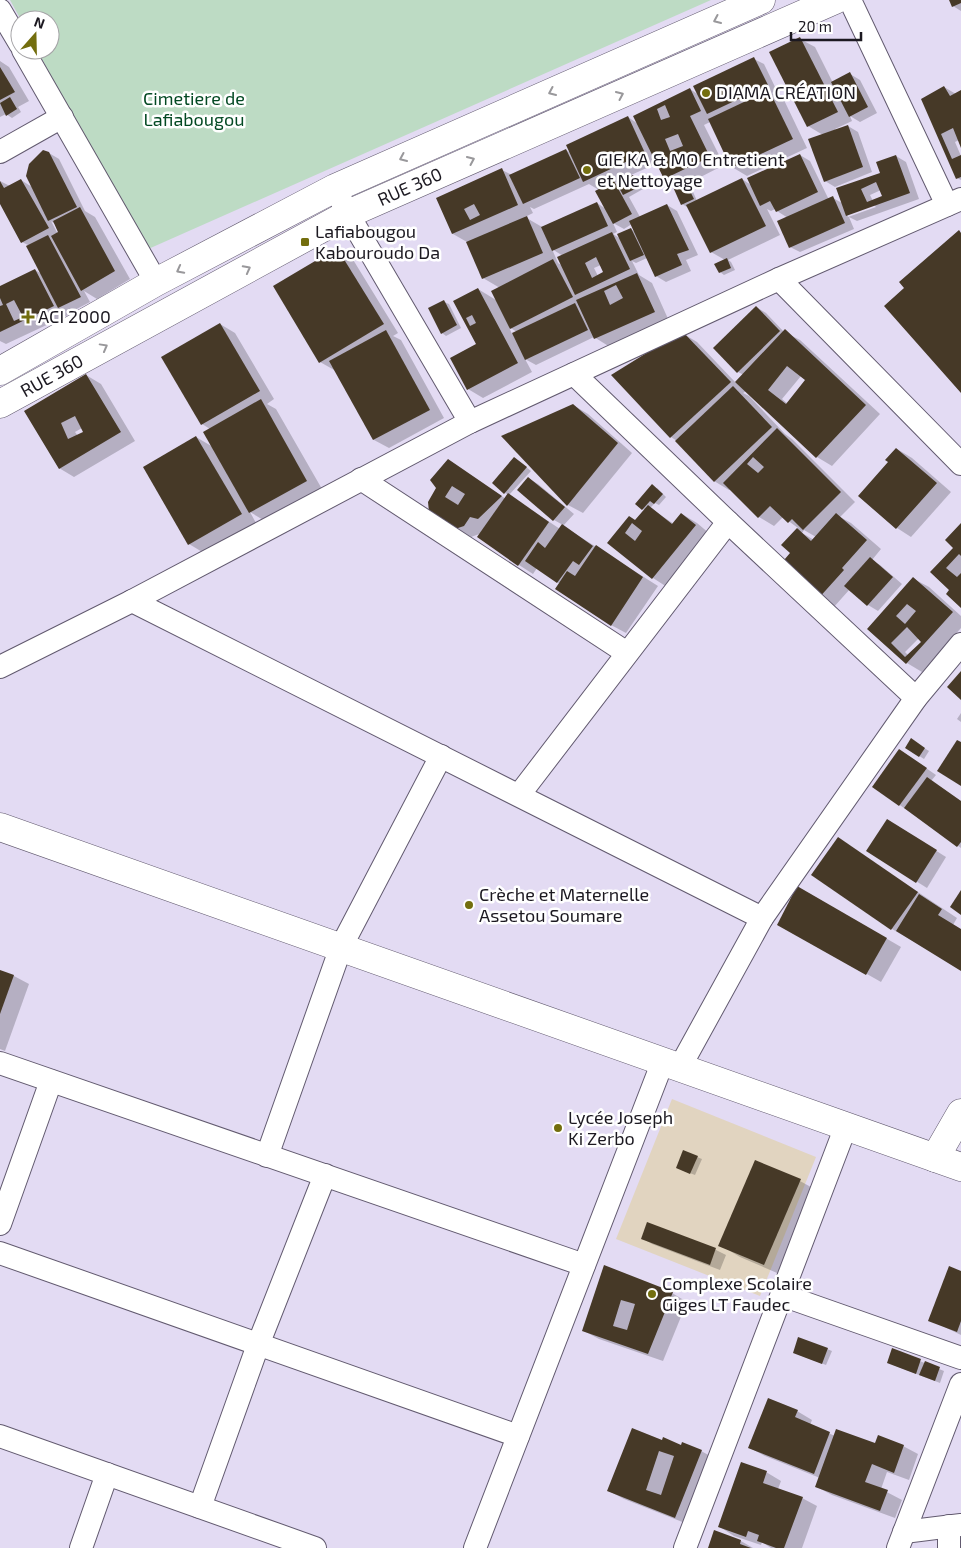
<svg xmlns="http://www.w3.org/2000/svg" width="961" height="1548" viewBox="0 0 961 1548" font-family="'Exo 2',sans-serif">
  <rect width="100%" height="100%" fill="#e3dbf3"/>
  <path fill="#e1d4c0" d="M672 1099 816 1157 760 1296 616 1239Z"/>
  <path fill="#bddbc4" d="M10 0H711L146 250 37 50H50V20H21Z"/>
  <g fill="#0003" fill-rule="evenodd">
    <path d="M950 0H961V11L953 6Z"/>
    <path d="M800 39 815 47 833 83 850 74 860 80 877 113 860 122 850 116 852 121 835 129 836 130 848 126 858 132 872 172 835 187 825 181 823 135 808 126Z"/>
    <path d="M754 59 764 64 777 91 772 93 784 100 807 148 747 176 732 167 710 122 704 125 724 165 687 184 690 185 697 201 742 179 751 185 800 155 810 161 829 200 833 198 842 203 837 189 882 174 896 156 906 162 919 199 857 221 849 217 854 229 800 252 790 247 788 218 777 211 775 209 771 211 767 209 780 235 728 260 731 262 735 270 724 275 720 272 725 260 711 252 688 206 687 207 682 204 678 186 665 178 658 163 631 175 637 179 643 189 629 197 640 217 667 205 677 211 698 255 686 260 691 271 666 282 656 276 647 258 636 263 632 261 639 275 652 283 669 321 610 347 594 337 536 365 525 359 532 372 483 398 468 389 478 344 455 301 478 289 496 300 500 288 483 278 467 242 453 234 437 199 502 170 512 175 566 150 571 153 628 117 638 124 635 116 690 89 699 95ZM626 178V180L618 184 615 183ZM589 184 599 190 606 209 597 203 542 227 525 217 533 213 530 207 534 209ZM881 190 884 196 873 201 870 195ZM874 205 876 207 848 217 847 214ZM613 223 624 229 632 224 635 232 631 229 621 239 613 234 617 232ZM552 249 563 256V266L558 263ZM601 265 605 273 598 276 594 268ZM509 327 517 332 512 334Z"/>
    <path d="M0 61 9 67 29 101 18 107 21 112 12 118 6 114 0 117Z"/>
    <path d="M944 87 956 94 961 92V145L959 140 955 142 961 156V180L957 178 922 99Z"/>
    <path d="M49 153 59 159 85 211 95 217 130 279 97 299 84 291 90 302 69 313 66 311 68 315 6 344 0 341V287L35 270 42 274 30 246 22 242 0 201V181L10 186 21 180 32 187ZM51 221 55 224 60 238Z"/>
    <path d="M337 249 352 258 398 333 393 336 401 340 444 418 389 448 374 440 336 371 320 362Z"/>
    <path d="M444 302 449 304 461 328 446 336 442 333Z"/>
    <path d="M756 307 766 313 784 332 800 340 880 414 832 466 817 457 746 391 743 393 749 396 785 434 792 439 855 502 840 517 851 523 881 549 872 560 880 565 902 584 878 611 868 605 850 589 833 608 780 566 792 553 783 545 798 528 783 517 774 526 759 517 731 489 729 490 714 481 677 441 671 437 613 375 682 333 697 342 736 383 744 375 738 372ZM801 376 806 380 788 404 782 399ZM804 530 816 537 814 540 802 533Z"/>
    <path d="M220 324 235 333 274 399 267 404 276 409 322 489 265 521 250 512 256 523 204 553 189 544 196 437 213 447 210 429 202 424Z"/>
    <path d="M86 375 101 384 135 441 74 477 59 468 25 411ZM82 428 84 433 78 436 75 432Z"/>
    <path d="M573 405 588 414 632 453 583 513 568 505Z"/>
    <path d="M897 449 912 458 951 492 911 537 897 528 890 462Z"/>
    <path d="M515 458 531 471 509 495 560 529 563 525 554 520 528 478 538 484 574 514 563 526 658 586 626 633 611 625 560 584 537 568 533 574 519 565 482 533 471 537 456 528 438 488 448 461 506 499 509 495 505 493Z"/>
    <path d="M657 488 666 497 659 505 655 503 650 508 674 524 682 514 697 523 710 534 667 587 653 578 609 543 630 517 636 521 645 510 642 509Z"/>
    <path d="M961 525V607L951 590 932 572 955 548Z"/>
    <path d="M914 579 929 587 961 616V628L922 672 907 663 868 629ZM919 638 923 642 908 655 905 652Z"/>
    <path d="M961 713V722L957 719Z"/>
    <path d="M911 740 929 751 924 759 907 748Z"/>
    <path d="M900 750 936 775 931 781 961 801V848L874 787Z"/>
    <path d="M897 826 946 857 927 888 868 851Z"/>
    <path d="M838 839 957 918 953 925 961 930V969L892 929Z"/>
    <path d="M798 887 901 947 881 982 779 924Z"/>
    <path d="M0 971 14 976 29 984 5 1051 0 1049Z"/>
    <path d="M697 1157 702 1159 695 1175 682 1170Z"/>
    <path d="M800 1181 820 1192 784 1276 740 1257 720 1245Z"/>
    <path d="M648 1224 716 1250 726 1255 720 1270 652 1244 642 1238Z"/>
    <path d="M605 1266 672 1293 687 1302 663 1361 599 1339 584 1331Z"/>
    <path d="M961 1272V1335L930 1320Z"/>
    <path d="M827 1349 832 1351 826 1365 799 1355Z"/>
    <path d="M893 1350 944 1371 940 1383 893 1365Z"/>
    <path d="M797 1411 812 1420 810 1425 835 1436 876 1445 903 1446 918 1454 909 1480 887 1472 881 1489 902 1500 895 1518 832 1495 817 1487 820 1478 765 1456 750 1448Z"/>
    <path d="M662 1442 701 1451 716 1459 690 1525 624 1499 609 1491Z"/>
    <path d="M766 1472 781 1481 778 1489 802 1498 817 1506 802 1548H771L762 1542 761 1545 734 1536 720 1527Z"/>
    <path d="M741 1541 753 1548H709Z"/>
  </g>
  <g fill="#463927" fill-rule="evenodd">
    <path d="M949 0H961V3L952 7Z"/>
    <path d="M800 37 838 112 807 127 769 52Z"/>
    <path d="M754 57 768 85 707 114 693 86Z"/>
    <path d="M0 67 15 92 0 100Z"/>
    <path d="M850 72 868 107 849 117 831 82Z"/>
    <path d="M944 86 950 96 961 90V148L953 128 941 134 952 159 961 155V177L956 179 921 99Z"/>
    <path d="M690 88 701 111 690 116 710 157 664 179 633 116ZM665 105 670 117 661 120 657 109ZM678 134 683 146 670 151 665 139Z"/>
    <path d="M769 90 793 139 731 168 708 119Z"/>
    <path d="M10 97 17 109 6 116 0 103Z"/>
    <path d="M628 116 645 153 583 182 566 145Z"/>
    <path d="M848 125 863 167 824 182 808 139Z"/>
    <path d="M566 149 580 178 523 204 509 175Z"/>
    <path d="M43 150 49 152 77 207 48 221 26 176 29 164Z"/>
    <path d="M800 154 818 192 776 212 770 201 760 206 747 178Z"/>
    <path d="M896 155 910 193 846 216 836 188 880 173 876 162ZM876 182 882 196 867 202 861 189Z"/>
    <path d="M502 168 518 205 452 234 436 198ZM474 204 480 215 470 220 464 209Z"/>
    <path d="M633 175 639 187 623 195 617 184Z"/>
    <path d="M742 178 766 226 710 253 686 205Z"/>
    <path d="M21 179 49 228 21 243 0 204V181L4 188Z"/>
    <path d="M614 181 632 214 613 224 595 191Z"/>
    <path d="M685 181 694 199 681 205 673 187Z"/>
    <path d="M833 196 845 223 789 248 777 221Z"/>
    <path d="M597 202 608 226 552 251 541 227Z"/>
    <path d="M667 204 689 250 677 254 682 265 655 277 629 221Z"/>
    <path d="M80 207 115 271 81 291 51 236 58 232 53 221Z"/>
    <path d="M527 216 543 253 482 279 466 242Z"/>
    <path d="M631 228 644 255 630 261 617 234Z"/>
    <path d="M959 230 961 233V393L884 306 904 288 899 282Z"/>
    <path d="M612 232 630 269 575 295 557 257ZM596 257 603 272 592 278 585 263Z"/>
    <path d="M48 235 81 297 58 308 26 246Z"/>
    <path d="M337 248 384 324 319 363 273 286Z"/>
    <path d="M727 258 731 268 719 273 714 264Z"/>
    <path d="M553 259 573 297 510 329 491 291Z"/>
    <path d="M35 269 54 306 0 332V306L3 305 0 298V286ZM14 300 23 317 14 321 6 304Z"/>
    <path d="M637 273 655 312 594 339 576 300ZM616 285 623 298 610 305 604 291Z"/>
    <path d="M478 288 518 363 467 390 450 358 476 344 453 301ZM472 315 476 323 470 326 466 318Z"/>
    <path d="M444 300 457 325 441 334 428 308Z"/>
    <path d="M575 303 588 330 525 360 512 333Z"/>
    <path d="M756 306 780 331 737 373 713 348Z"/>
    <path d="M220 323 260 391 201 425 161 357Z"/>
    <path d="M785 329 866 405 816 458 735 382ZM787 366 805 380 786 404 768 390Z"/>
    <path d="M386 330 430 410 373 440 329 361Z"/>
    <path d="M682 331 731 382 670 438 611 375Z"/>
    <path d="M86 374 121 432 59 469 24 411ZM75 416 83 432 68 439 61 423Z"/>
    <path d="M733 386 772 427 714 482 675 441Z"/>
    <path d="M261 399 307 481 249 513 203 432Z"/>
    <path d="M573 404 618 443 567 506 501 436Z"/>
    <path d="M777 428 841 492 803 530 792 519 788 523 770 506 758 518 723 483ZM753 457 764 467 758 473 747 464Z"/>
    <path d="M196 436 242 514 188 545 143 467Z"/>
    <path d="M896 448 937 483 896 529 858 496 888 462 885 460Z"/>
    <path d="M514 457 527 467 504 494 492 483Z"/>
    <path d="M448 459 502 496 478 519 470 517 464 526 455 529 429 512 428 502 436 488 430 480ZM452 486 465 494 458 505 445 497Z"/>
    <path d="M528 477 565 507 553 521 517 490Z"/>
    <path d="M652 484 663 494 654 504 650 501 642 510 635 504Z"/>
    <path d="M508 493 549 522 518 566 477 537Z"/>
    <path d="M648 505 672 524 681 513 696 525 652 579 607 543 629 516 635 520ZM632 523 642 531 635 541 625 533Z"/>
    <path d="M836 513 867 540 842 568 844 570 817 600 779 566 790 553 781 545 797 528 811 541Z"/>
    <path d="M961 523V556L959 554 946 568 957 577 961 573V608L946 594 949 590 930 572 953 548 945 540Z"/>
    <path d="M562 524 593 546 579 565 573 561 557 583 525 561 538 542 545 548Z"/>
    <path d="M596 545 643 577 611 626 555 589 567 571 575 576Z"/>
    <path d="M870 557 893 577 867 606 844 586Z"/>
    <path d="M913 577 953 612 906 664 867 629ZM907 604 916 611 905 624 896 616ZM907 627 921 642 905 657 891 643Z"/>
    <path d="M961 671V700L947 687Z"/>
    <path d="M911 738 925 748 919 757 905 748Z"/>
    <path d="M957 740 961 742V786L937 771Z"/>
    <path d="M899 749 927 768 899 806 872 787Z"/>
    <path d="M927 777 961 801V842L957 847 904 808Z"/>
    <path d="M887 819 937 850 916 883 866 851Z"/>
    <path d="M838 837 918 892 891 930 811 875Z"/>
    <path d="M797 886 887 938 866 975 777 925Z"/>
    <path d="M961 890V915L950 907Z"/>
    <path d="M919 894 942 909 938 915 961 929V971L896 931Z"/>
    <path d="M0 970 14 975 0 1014Z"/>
    <path d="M683 1150 698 1156 690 1174 676 1168Z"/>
    <path d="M755 1160 801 1179 764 1265 718 1246Z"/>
    <path d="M647 1222 716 1248 710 1265 641 1239Z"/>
    <path d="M604 1265 673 1292 648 1354 582 1331ZM621 1300 635 1304 627 1330 613 1326Z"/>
    <path d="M949 1266 961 1271V1321L957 1332 928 1321Z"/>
    <path d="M798 1337 828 1348 822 1364 793 1353Z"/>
    <path d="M892 1348 921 1359 916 1374 887 1363Z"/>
    <path d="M925 1361 940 1367 935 1381 919 1375Z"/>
    <path d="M768 1398 798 1410 795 1417 830 1432 814 1474 748 1448Z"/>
    <path d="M632 1428 662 1440 663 1437 681 1445 682 1442 702 1450 675 1518 607 1491ZM659 1451 674 1456 661 1495 646 1490Z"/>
    <path d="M836 1429 875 1443 878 1435 904 1445 894 1473 872 1464 865 1482 888 1490 880 1511 815 1487Z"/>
    <path d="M741 1462 767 1471 763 1483 803 1497 784 1548H776L757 1541 759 1535 748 1531 746 1537 718 1527Z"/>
    <path d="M714 1530 741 1540 740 1544 751 1548H708Z"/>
  </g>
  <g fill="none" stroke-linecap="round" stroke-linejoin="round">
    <defs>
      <g id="minor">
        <path d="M850 0 947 205"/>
        <path d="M0 10 20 44"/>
        <path d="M23 50 156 282"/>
        <path d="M0 152 62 117"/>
        <path d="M335 188 348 214 470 422"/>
        <path d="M779 279 961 464"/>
        <path d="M574 374 728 522 916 698"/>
        <path d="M361 479 627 653"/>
        <path d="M132 601 762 918"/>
        <path d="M0 667 132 601 470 422 779 279 961 199"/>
        <path d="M519 795 728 522"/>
        <path d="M0 1063 584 1265"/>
        <path d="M680 1067 762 918 916 698 961 644"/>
        <path d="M267 1156 341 947 441 756"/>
        <path d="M0 1224 51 1081"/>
        <path d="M0 1253 518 1436"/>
        <path d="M782 1295 961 1358"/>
        <path d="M0 1436 315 1548"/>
        <path d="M200 1507 258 1345 325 1175"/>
        <path d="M904 1532 961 1525"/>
        <path d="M81 1548 107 1474"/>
        <path d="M475 1548 663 1061"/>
        <path d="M685 1548 846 1126"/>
        <path d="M898 1548 961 1384"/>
        <path d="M949 1548V1526"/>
      </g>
      <g id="tertiary">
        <path d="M0 827 961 1167"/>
        <path d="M935 1158 961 1113"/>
      </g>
      <g id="secondary">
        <path d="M0 371 156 282 335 188 761 0"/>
        <path d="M0 404 348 214 835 0"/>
      </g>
    </defs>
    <use href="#minor" stroke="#625a6f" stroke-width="24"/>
    <use href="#tertiary" stroke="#625a6f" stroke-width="29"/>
    <use href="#secondary" stroke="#625a6f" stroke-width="29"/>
    <use href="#minor" stroke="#fff" stroke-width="22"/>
    <use href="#tertiary" stroke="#fff" stroke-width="28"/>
    <use href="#secondary" stroke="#fff" stroke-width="28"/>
  </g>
  <defs><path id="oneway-chevron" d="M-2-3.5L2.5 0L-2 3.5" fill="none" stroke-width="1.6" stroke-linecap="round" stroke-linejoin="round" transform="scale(1.25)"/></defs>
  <g stroke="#99989b">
    <use href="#oneway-chevron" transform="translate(717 20) rotate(156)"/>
    <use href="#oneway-chevron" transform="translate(552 92) rotate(156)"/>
    <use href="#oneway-chevron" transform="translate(620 95) rotate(-24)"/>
    <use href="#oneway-chevron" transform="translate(403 158) rotate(156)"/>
    <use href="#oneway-chevron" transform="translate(471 160) rotate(-24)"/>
    <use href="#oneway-chevron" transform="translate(247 269) rotate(-28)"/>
    <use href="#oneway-chevron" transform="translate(180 270) rotate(152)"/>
    <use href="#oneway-chevron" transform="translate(104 347) rotate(-29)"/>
  </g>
  <g fill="#736e0e" stroke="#fff" stroke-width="2">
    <circle cx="706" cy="93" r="5"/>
    <circle cx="587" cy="170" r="5"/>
    <rect x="300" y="237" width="10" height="10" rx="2.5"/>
    <path d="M25.5 309.5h5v5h5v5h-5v5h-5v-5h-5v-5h5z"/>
    <circle cx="469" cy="905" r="5"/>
    <circle cx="558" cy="1128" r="5"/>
    <circle cx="652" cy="1294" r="5"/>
  </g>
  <g text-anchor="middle" stroke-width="5" stroke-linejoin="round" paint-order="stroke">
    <g font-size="18" fill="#1c1921" stroke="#fff" text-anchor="start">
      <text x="716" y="99">DIAMA CRÉATION</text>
      <text x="597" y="166">GIE KA &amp; MO Entretient<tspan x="597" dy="21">et Nettoyage</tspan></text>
      <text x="315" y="238">Lafiabougou<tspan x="315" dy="21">Kabouroudo Da</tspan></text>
      <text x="38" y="323">ACI 2000</text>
      <text x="479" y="901">Crèche et Maternelle<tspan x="479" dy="21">Assetou Soumare</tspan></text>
      <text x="568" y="1124">Lycée Joseph<tspan x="568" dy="21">Ki Zerbo</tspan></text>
      <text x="662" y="1290">Complexe Scolaire<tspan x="662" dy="21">Giges LT Faudec</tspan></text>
    </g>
    <g font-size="18" fill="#034923" stroke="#fff">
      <text x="194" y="105">Cimetiere de<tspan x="194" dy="21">Lafiabougou</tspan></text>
    </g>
    <g font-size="18" fill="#1c1921" stroke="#fff">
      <text transform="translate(410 187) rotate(-24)" y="6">RUE 360</text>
      <text transform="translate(52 376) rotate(-29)" y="6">RUE 360</text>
    </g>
  </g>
  <g transform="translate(35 35) rotate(20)"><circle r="24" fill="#ffffff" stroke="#a4a3a6"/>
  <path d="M0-4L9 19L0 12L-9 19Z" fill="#736e0e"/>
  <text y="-8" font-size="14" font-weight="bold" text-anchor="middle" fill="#1c1921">N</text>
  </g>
  <path d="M791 32v8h70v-8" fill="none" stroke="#1c1921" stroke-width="2.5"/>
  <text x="798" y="32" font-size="15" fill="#1c1921" stroke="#ffffff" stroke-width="4" paint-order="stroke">20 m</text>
</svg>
